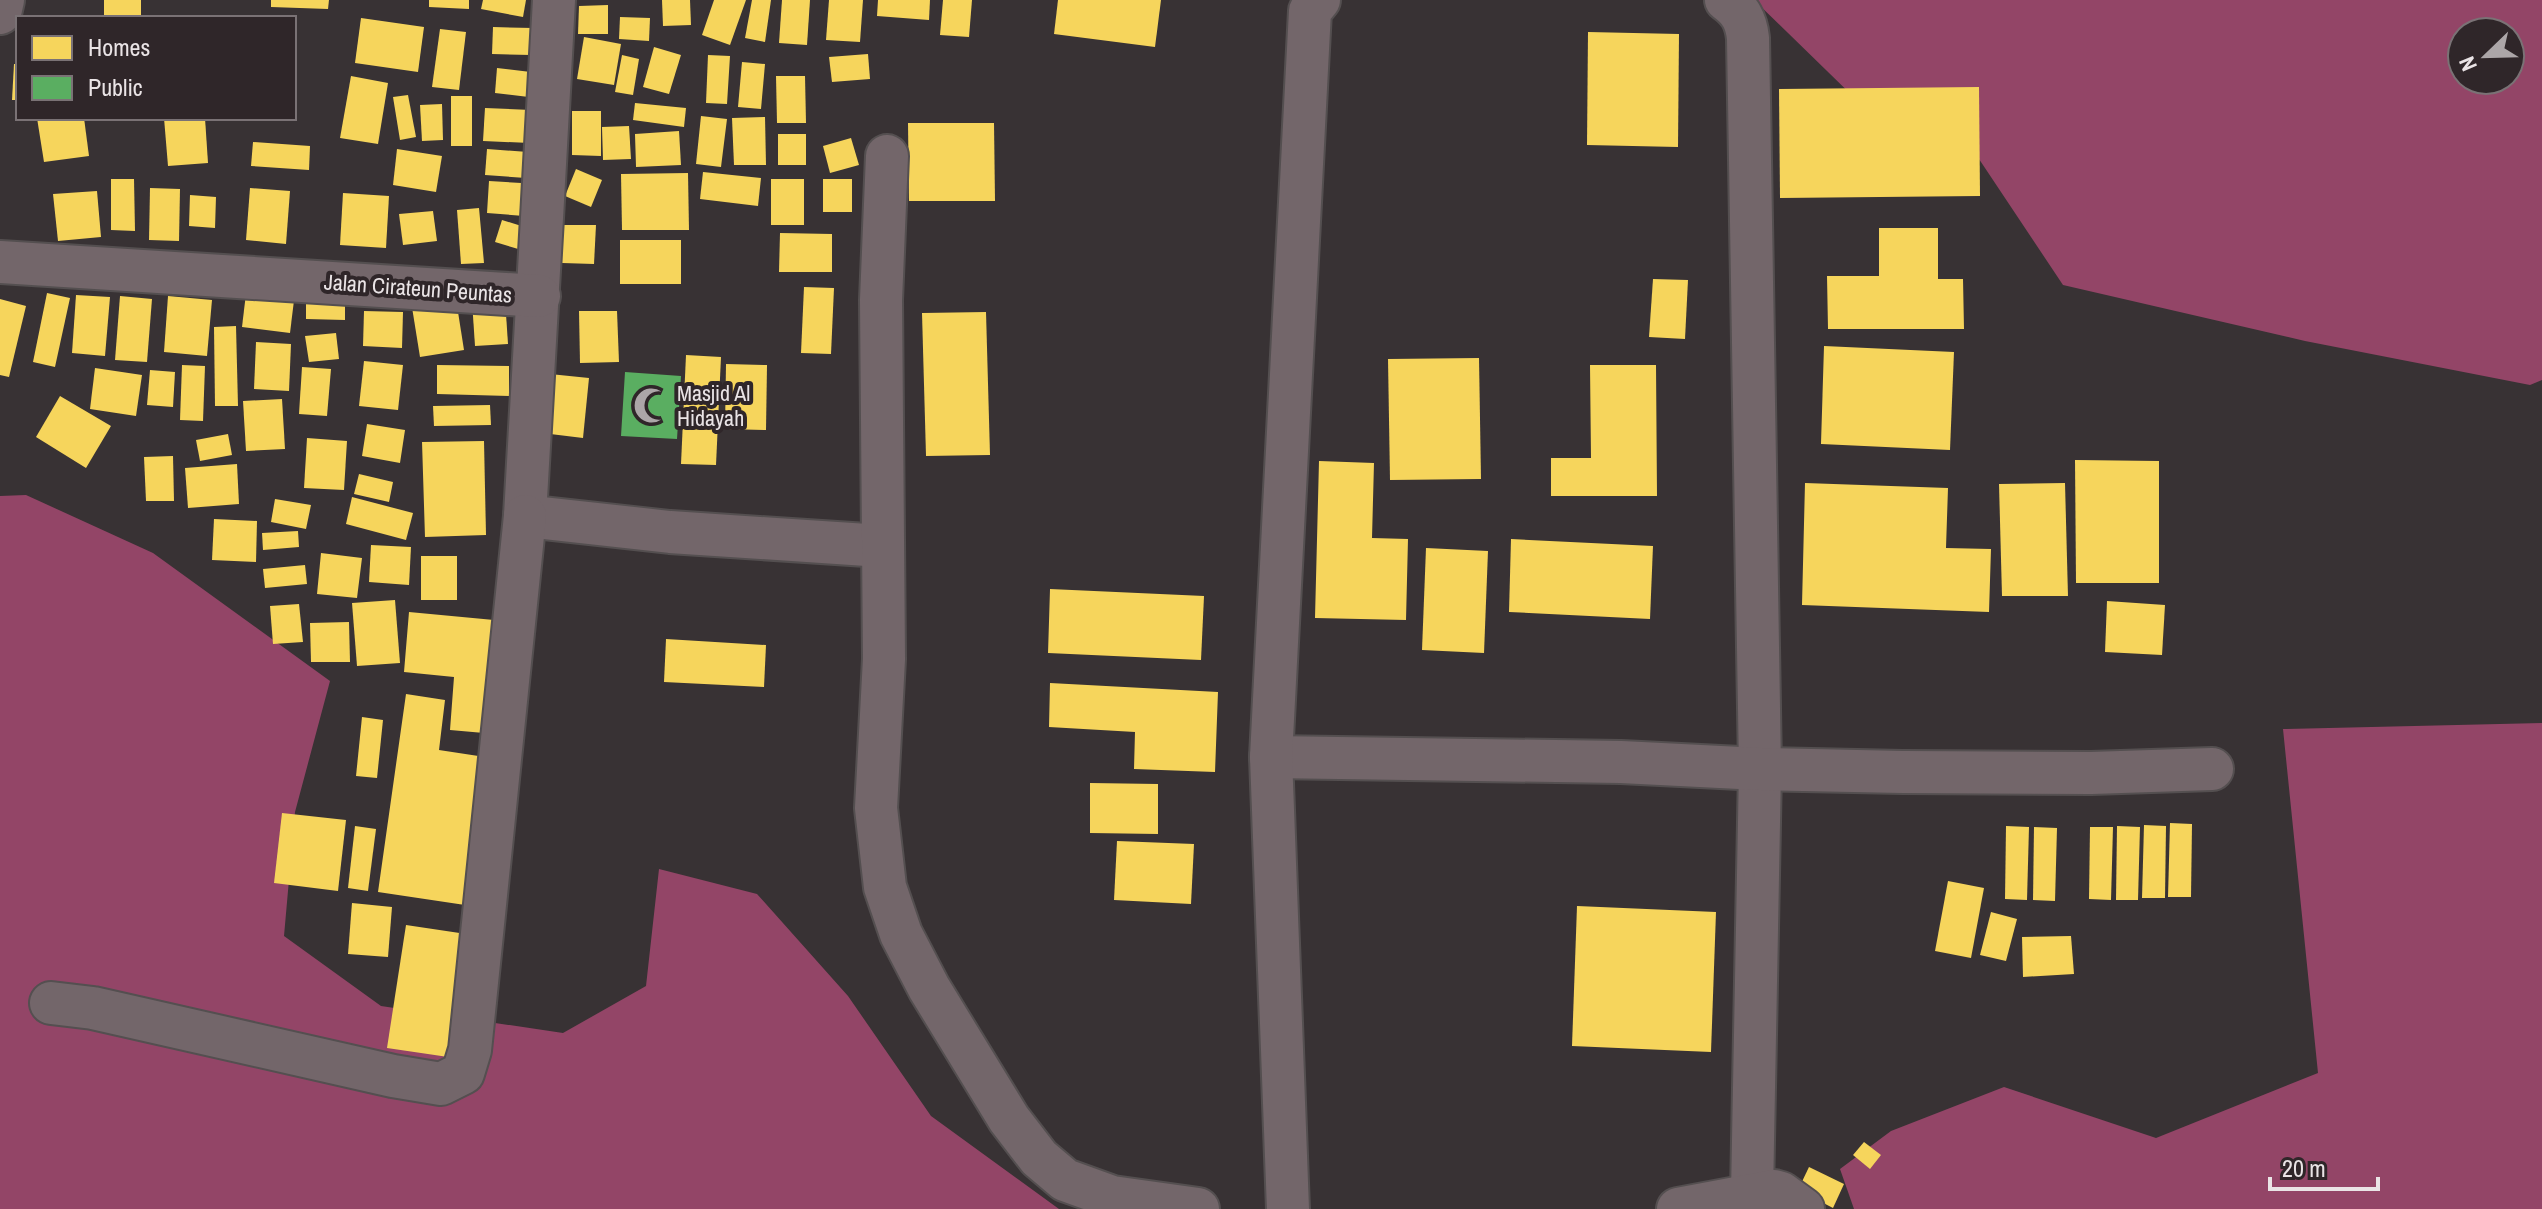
<svg xmlns="http://www.w3.org/2000/svg" width="2542" height="1209" viewBox="0 0 2542 1209" font-family="'Archivo Narrow',sans-serif">
  <rect width="100%" height="100%" fill="#383234"/>
  <g fill="#934567" fill-rule="evenodd">
    <path d="M1754 0H2542V380L2530 385 2305 341 2063 285 1965 138 1866 109ZM2462 32H2510V80H2462Z"/>
    <path d="M26 495 153 553 330 681 295 812 284 936 381 1006 563 1033 646 986 659 869 757 894 848 996 931 1116 1059 1209H0V496Z"/>
    <path d="M2542 723V1209H1854L1840 1169 1891 1131 2004 1087 2156 1138 2318 1073 2283 729Z"/>
  </g>
  <g fill="#f6d55c">
    <rect x="104" y="0" width="37" height="18"/>
    <path d="M271 0H329L328 9 271 7Z"/>
    <path d="M429 0H469V9L429 7Z"/>
    <path d="M483 0H526L523 17 481 9Z"/>
    <path d="M662 0H690L691 25 663 26Z"/>
    <path d="M714 0H746L730 45 702 35Z"/>
    <path d="M752 0H771L765 42 745 38Z"/>
    <path d="M782 0H810L807 45 779 43Z"/>
    <path d="M829 0H863L860 42 826 40Z"/>
    <path d="M878 0H930L929 20 877 16Z"/>
    <path d="M943 0H972L969 37 940 35Z"/>
    <path d="M1058 0H1161L1155 47 1054 34Z"/>
    <path d="M608 5V34H578L579 6Z"/>
    <path d="M620 17 650 18 649 41 619 39Z"/>
    <path d="M361 18 424 27 418 72 355 63Z"/>
    <path d="M493 27 533 28 531 55 492 54Z"/>
    <path d="M440 29 466 32 459 90 432 87Z"/>
    <path d="M1588 32 1679 34 1678 147 1587 145Z"/>
    <path d="M584 37 621 44 614 85 577 79Z"/>
    <path d="M654 47 681 55 669 94 643 87Z"/>
    <path d="M868 54 870 79 832 82 829 57Z"/>
    <path d="M622 55 639 59 633 95 615 92Z"/>
    <path d="M708 55 730 56 727 104 706 103Z"/>
    <path d="M742 62 765 64 761 109 738 107Z"/>
    <path d="M14 64H18V100H12Z"/>
    <path d="M497 68 539 73 537 98 495 93Z"/>
    <path d="M351 76 388 83 378 144 340 138Z"/>
    <path d="M776 76H805L806 123H777Z"/>
    <path d="M1979 87 1980 196 1780 198 1779 89Z"/>
    <path d="M408 95 416 137 400 140 393 97Z"/>
    <rect x="451" y="96" width="21" height="50"/>
    <path d="M635 103 686 108 684 127 633 120Z"/>
    <path d="M442 104 443 140 422 141 420 105Z"/>
    <path d="M485 108 531 110 530 143 483 141Z"/>
    <path d="M572 111H601V156L572 155Z"/>
    <path d="M701 116 727 119 721 167 696 164Z"/>
    <path d="M765 117 766 165H734L732 118Z"/>
    <path d="M37 118H84L89 156 44 162Z"/>
    <path d="M164 118H205L208 163 168 166Z"/>
    <path d="M908 123H994L995 201H909Z"/>
    <path d="M629 126 631 159 603 160 602 127Z"/>
    <path d="M679 131 681 165 636 167 635 134Z"/>
    <rect x="778" y="134" width="28" height="31"/>
    <path d="M851 138 859 165 830 173 823 146Z"/>
    <path d="M253 142 310 146 309 170 251 166Z"/>
    <path d="M397 149 442 156 436 192 393 185Z"/>
    <path d="M487 149 528 152 526 178 485 175Z"/>
    <path d="M576 169 602 180 591 207 565 196Z"/>
    <path d="M703 172 761 178 758 206 700 199Z"/>
    <path d="M688 173 689 230H622L621 174Z"/>
    <path d="M111 179H134L135 231 111 230Z"/>
    <rect x="771" y="179" width="33" height="46"/>
    <rect x="823" y="179" width="29" height="33"/>
    <path d="M489 181 539 184 537 217 487 213Z"/>
    <path d="M150 188 180 189 179 241 149 240Z"/>
    <path d="M250 188 290 191 286 244 246 240Z"/>
    <path d="M97 191 101 237 58 241 53 194Z"/>
    <path d="M343 193 389 196 386 248 340 245Z"/>
    <path d="M190 195 216 197 215 228 189 226Z"/>
    <path d="M479 208 484 263 461 264 457 210Z"/>
    <path d="M433 211 437 241 403 245 399 214Z"/>
    <path d="M502 220 531 229 525 251 495 242Z"/>
    <path d="M562 225H596L594 264 562 263Z"/>
    <path d="M1879 228H1938V279H1963L1964 329H1828L1827 276H1879Z"/>
    <path d="M780 233 832 234V272H779Z"/>
    <rect x="620" y="240" width="61" height="44"/>
    <path d="M1653 279 1688 280 1685 339 1649 337Z"/>
    <path d="M247 285 295 292 290 333 242 327Z"/>
    <path d="M804 287 834 288 831 354 801 353Z"/>
    <path d="M306 288 345 289V320L306 319Z"/>
    <path d="M47 293 70 298 55 367 33 362Z"/>
    <path d="M455 293 464 350 420 357 411 301Z"/>
    <path d="M76 295 110 297 105 356 72 353Z"/>
    <path d="M120 296 152 299 147 362 115 360Z"/>
    <path d="M168 296 212 300 207 356 164 352Z"/>
    <path d="M0 299 26 306 9 377 0 375Z"/>
    <path d="M505 299 508 344 475 346 472 301Z"/>
    <path d="M364 311 403 312 402 348 363 346Z"/>
    <path d="M579 311H617L619 362 580 363Z"/>
    <path d="M986 312 990 455 926 456 922 313Z"/>
    <path d="M236 326 238 406H215L214 327Z"/>
    <path d="M336 333 339 359 309 362 305 336Z"/>
    <path d="M256 342 291 344 289 391 254 389Z"/>
    <path d="M1824 346 1954 352 1950 450 1821 444Z"/>
    <path d="M686 355 721 357 716 465 681 464Z"/>
    <path d="M1479 358 1481 479 1390 480 1388 359Z"/>
    <path d="M364 361 403 365 398 410 359 406Z"/>
    <path d="M726 364 767 365 766 430 725 429Z"/>
    <path d="M182 365 205 366 203 421 180 420Z"/>
    <path d="M437 365 509 366V396L437 394Z"/>
    <path d="M1590 365H1656L1657 496H1551V458H1591Z"/>
    <path d="M302 367 331 369 327 416 299 414Z"/>
    <path d="M95 368 142 375 136 416 90 409Z"/>
    <path d="M150 370 175 372 173 407 147 405Z"/>
    <path d="M540 373 589 378 583 438 534 432Z"/>
    <path d="M60 396 111 426 86 468 36 437Z"/>
    <path d="M282 399 285 449 246 451 243 401Z"/>
    <path d="M490 405 491 425 434 426 433 406Z"/>
    <path d="M367 424 405 430 400 463 362 456Z"/>
    <path d="M228 434 232 455 200 461 196 440Z"/>
    <path d="M307 438 347 441 344 490 304 488Z"/>
    <path d="M484 441 486 535 425 537 422 442Z"/>
    <path d="M173 456 174 501H146L144 457Z"/>
    <path d="M2075 460 2159 461V583H2076Z"/>
    <path d="M1319 461 1374 463 1372 538 1408 539 1406 620 1315 618Z"/>
    <path d="M237 464 239 504 188 508 185 468Z"/>
    <path d="M359 474 393 482 389 502 354 494Z"/>
    <path d="M1805 483 1948 488 1946 548 1991 549 1989 612 1802 605Z"/>
    <path d="M2065 483 2068 596H2002L1999 484Z"/>
    <path d="M352 497 413 513 406 540 346 524Z"/>
    <path d="M275 499 311 505 306 529 271 522Z"/>
    <path d="M214 519 257 521 256 562 212 560Z"/>
    <path d="M298 531 299 547 263 550 262 533Z"/>
    <path d="M1511 539 1653 546 1650 619 1509 612Z"/>
    <path d="M371 545 411 547 409 585 369 582Z"/>
    <path d="M1426 548 1488 551 1484 653 1422 650Z"/>
    <path d="M321 553 362 558 357 598 317 594Z"/>
    <rect x="421" y="556" width="36" height="44"/>
    <path d="M305 565 307 584 265 588 263 569Z"/>
    <path d="M1050 589 1204 596 1201 660 1048 653Z"/>
    <path d="M395 600 400 663 357 666 352 603Z"/>
    <path d="M2107 601 2165 605 2162 655 2105 652Z"/>
    <path d="M299 604 303 642 273 644 270 606Z"/>
    <path d="M409 612 494 620 484 733 450 730 454 677 404 672Z"/>
    <path d="M349 622 350 662H311L310 623Z"/>
    <path d="M666 639 766 645 764 687 664 682Z"/>
    <path d="M1050 683 1218 692 1215 772 1134 769 1135 732 1049 727Z"/>
    <path d="M406 694 445 700 439 750 485 757 465 905 378 892Z"/>
    <path d="M362 717 383 720 377 778 356 776Z"/>
    <path d="M1090 783 1158 784V834L1090 833Z"/>
    <path d="M282 813 346 820 338 891 274 883Z"/>
    <path d="M2170 823 2192 824 2191 897H2168Z"/>
    <path d="M2144 825 2166 826 2165 898H2142Z"/>
    <path d="M355 826 376 829 368 891 348 888Z"/>
    <path d="M2006 826 2029 827 2027 900 2005 899Z"/>
    <path d="M2117 826 2140 827 2138 900H2116Z"/>
    <path d="M2034 827 2057 828 2055 901 2033 900Z"/>
    <path d="M2090 827H2113L2111 900 2089 899Z"/>
    <path d="M1117 841 1194 844 1191 904 1114 900Z"/>
    <path d="M1948 881 1984 888 1971 958 1935 951Z"/>
    <path d="M352 903 392 907 388 957 348 954Z"/>
    <path d="M1577 906 1716 912 1711 1052 1572 1046Z"/>
    <path d="M1991 912 2017 919 2006 961 1980 955Z"/>
    <path d="M406 925 473 935 455 1058 387 1048Z"/>
    <path d="M2071 936 2074 974 2023 977 2022 937Z"/>
    <path d="M1864 1142 1881 1155 1870 1169 1853 1155Z"/>
    <path d="M1809 1167 1844 1184 1833 1208 1798 1190Z"/>
  </g>
  <path fill="#5aae61" d="M625 372 681 376 677 439 621 436Z"/>
  <g fill="none" stroke-linecap="round" stroke-linejoin="round">
    <defs>
      <g id="street">
        <path d="M554 0C544 172 536 344 525 516L670 532 882 546"/>
        <path d="M1726 0C1740 10 1746 20 1748 38L1760 769 1752 1194"/>
        <path d="M0 13 3 0"/>
        <path d="M887 156 881 300 884 659 876 808 885 887 901 934 929 988 1009 1119 1039 1158 1065 1180 1112 1197 1198 1209"/>
        <path d="M0 262 539 296"/>
        <path d="M1271 757 1621 762 1760 769 1903 772 2091 773 2212 769"/>
        <path d="M51 1003 93 1008 393 1076 441 1084 463 1073 470 1050 525 516"/>
        <path d="M1288 1209 1271 757 1310 11 1319 0"/>
        <path d="M1678 1209 1774 1191 1781 1193 1803 1209"/>
      </g>
    </defs>
    <use href="#street" stroke="#544f50" stroke-width="46"/>
    <use href="#street" stroke="#73666a" stroke-width="42"/>
  </g>
  <defs>
    <symbol id="mosque-bare" viewBox="-9 -9 18 18"><path d="M3.5-4.9A6 6 0 1 0 3.5 4.9A5 5 0 1 1 3.5-4.9Z" fill="#aca6a8" stroke="#2f2629" stroke-width="2.5" paint-order="stroke"/></symbol>
  </defs>
  <g fill-rule="evenodd">
    <use href="#mosque-bare" x="626" y="380" width="51" height="51"/>
  </g>
  <g text-anchor="middle" stroke-width="8" stroke-linejoin="round" paint-order="stroke">
    <g font-size="22" fill="#eae4e6" stroke="#2f2629">
      <text transform="translate(418 288) rotate(4)" y="8">Jalan Cirateun Peuntas</text>
    </g>
    <g font-size="22" fill="#eae4e6" stroke="#2f2629" text-anchor="start">
      <text x="677" y="401">Masjid Al<tspan x="677" dy="25">Hidayah</tspan></text>
    </g>
  </g>
  <rect x="16" y="16" width="280" height="104" fill="#2f2629" stroke="#7a7275" stroke-width="2"/>
  <rect x="32" y="36" width="40" height="24" fill="#f6d55c" stroke="#7a7275" stroke-width="2"/>
  <text x="88" y="56" font-size="24" fill="#eae4e6">Homes</text>
  <rect x="32" y="76" width="40" height="24" fill="#5aae61" stroke="#7a7275" stroke-width="2"/>
  <text x="88" y="96" font-size="24" fill="#eae4e6">Public</text>
  <g transform="translate(2486 56) rotate(247)"><circle r="38" fill="#2f2629" stroke="#7a7275" stroke-width="2"/>
  <path d="M0-6L14 30L0 20L-14 30Z" fill="#aca6a8"/>
  <text y="-12" font-size="22" font-weight="bold" text-anchor="middle" fill="#eae4e6">N</text>
  </g>
  <path d="M2270 1177v12h108v-12" fill="none" stroke="#eae4e6" stroke-width="4"/>
  <text x="2282" y="1177" font-size="24" fill="#eae4e6" stroke="#2f2629" stroke-width="6" paint-order="stroke">20 m</text>
</svg>
